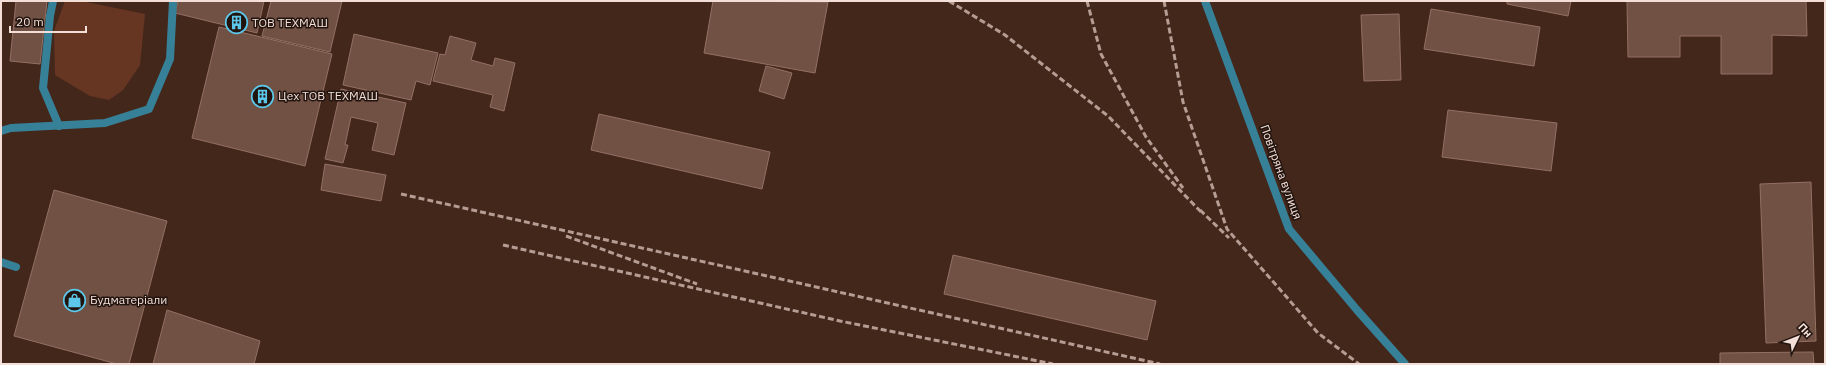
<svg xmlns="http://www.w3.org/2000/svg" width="1826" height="365" viewBox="0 0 1826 365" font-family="'IBM Plex Sans',sans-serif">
  <rect width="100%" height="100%" fill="#44271b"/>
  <path fill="#663623" d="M65 1H81L145 14 140 65 123 90 109 100 90 96 55 75 54 31Z"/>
  <g fill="#715144" stroke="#937063">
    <path d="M16 1H47L40 64 10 61Z"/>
    <path d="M178 1H264L257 33 175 13Z"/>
    <path d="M271 1H342L330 52 262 36Z"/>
    <path d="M713 1 828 2 815 73 704 53Z"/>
    <path d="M1507 1H1571L1568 16 1507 4Z"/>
    <path d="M1627 1H1806L1807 36 1772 35V74H1721V36H1680V57H1628Z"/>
    <path d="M1431 9 1540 27 1534 66 1424 49Z"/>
    <path d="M1399 14 1401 80 1364 81 1361 15Z"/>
    <path d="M219 27 332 54 305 166 192 138Z"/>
    <path d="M354 34 438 53 430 85 416 81 411 100 343 85Z"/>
    <path d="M450 36 476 43 471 60 493 66 495 58 515 63 504 111 490 107 493 95 433 81 440 54 445 55Z"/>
    <path d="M766 66 792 73 784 99 759 91Z"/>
    <path d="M341 89 406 103 394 155 372 150 378 123 351 117 345 145H348L343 163 325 159Z"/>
    <path d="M1448 110 1557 123 1551 171 1442 157Z"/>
    <path d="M599 114 770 152 762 189 591 150Z"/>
    <path d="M325 164 386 175 381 201 321 190Z"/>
    <path d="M1811 182 1816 341 1766 343 1760 184Z"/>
    <path d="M54 190 167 221 129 364H117L14 336Z"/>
    <path d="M953 255 1156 301 1147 340 944 294Z"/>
    <path d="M167 310 260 341 254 364H153Z"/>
    <path d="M1813 352 1814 364H1720V353Z"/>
  </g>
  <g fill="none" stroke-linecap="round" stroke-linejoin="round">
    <g stroke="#378198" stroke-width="8">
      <path d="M53 1 50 16 43 88 59 126"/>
      <path d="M1205 1 1289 229 1357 310 1405 364"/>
      <path d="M1 131 11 128 105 123 149 109 170 59 173 1"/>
      <path d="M1 262 16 267"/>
    </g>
    <g stroke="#b59d94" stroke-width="3" stroke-dasharray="6 3" stroke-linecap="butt">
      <path d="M949 1 1005 35 1108 116 1203 214"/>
      <path d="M1087 1 1101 54 1146 137 1183 188"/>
      <path d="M1164 1 1183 102 1227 229 1318 333 1359 364"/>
      <path d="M401 194 1160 364"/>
      <path d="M1200 210 1229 238"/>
      <path d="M566 236 697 284"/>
      <path d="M503 245 840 321 1053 364"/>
    </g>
  </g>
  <defs>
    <symbol id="building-ring" viewBox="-11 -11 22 22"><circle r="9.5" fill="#21140f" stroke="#5cc7e8" stroke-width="1.5"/><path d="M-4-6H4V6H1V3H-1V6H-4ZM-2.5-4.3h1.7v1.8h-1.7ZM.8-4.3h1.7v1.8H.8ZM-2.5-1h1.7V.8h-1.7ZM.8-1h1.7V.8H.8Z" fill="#5cc7e8"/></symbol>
    <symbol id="shop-ring" viewBox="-11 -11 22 22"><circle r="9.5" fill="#21140f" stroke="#5cc7e8" stroke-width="1.5"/><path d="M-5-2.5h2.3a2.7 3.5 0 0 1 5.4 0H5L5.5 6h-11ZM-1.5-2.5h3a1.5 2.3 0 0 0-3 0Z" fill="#5cc7e8"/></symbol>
  </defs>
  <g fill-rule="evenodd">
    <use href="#building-ring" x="224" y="10" width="25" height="25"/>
    <use href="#building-ring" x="250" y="84" width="25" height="25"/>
    <use href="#shop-ring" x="62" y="288" width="25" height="25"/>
  </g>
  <g text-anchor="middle" stroke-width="3" stroke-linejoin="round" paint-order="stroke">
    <g font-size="12" fill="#f3dfd7" stroke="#21140f" text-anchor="start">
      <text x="252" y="27">ТОВ ТЕХМАШ</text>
      <text x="278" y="100">Цех ТОВ ТЕХМАШ</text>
      <text x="90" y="304">Будматеріали</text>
    </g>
    <g font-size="12" fill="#f3dfd7" stroke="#21140f">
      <text transform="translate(1281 172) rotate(70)" y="4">Повітряна вулиця</text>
    </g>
  </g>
  <rect width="1826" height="365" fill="none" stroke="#f3dfd7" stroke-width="4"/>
  <g transform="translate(1798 337) rotate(47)" stroke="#21140f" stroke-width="3" paint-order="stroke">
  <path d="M0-3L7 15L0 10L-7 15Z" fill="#f3dfd7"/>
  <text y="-6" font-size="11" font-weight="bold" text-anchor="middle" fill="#f3dfd7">Пн</text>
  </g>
  <path d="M10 26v6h76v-6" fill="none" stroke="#f3dfd7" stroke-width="2"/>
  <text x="16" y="26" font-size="12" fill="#f3dfd7" stroke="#21140f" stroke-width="3" paint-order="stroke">20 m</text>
</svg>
